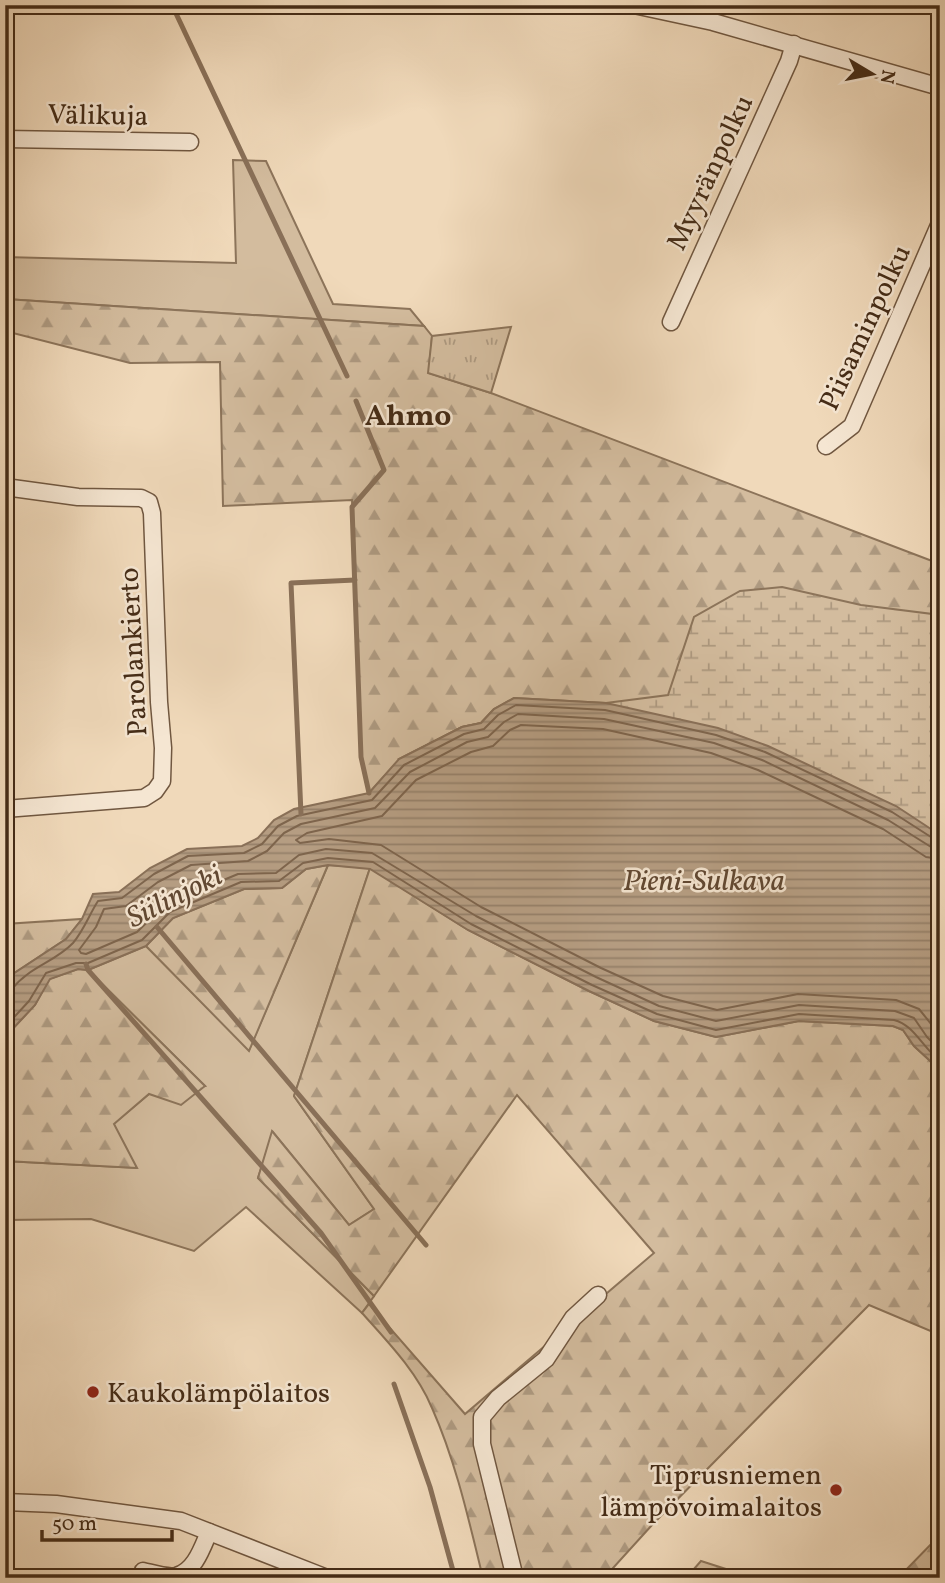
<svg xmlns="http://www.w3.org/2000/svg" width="945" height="1583" viewBox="0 0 945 1583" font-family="Vollkorn,serif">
  <defs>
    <pattern id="forest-firs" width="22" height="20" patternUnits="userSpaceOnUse" patternTransform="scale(1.75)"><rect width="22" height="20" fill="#d3bc9e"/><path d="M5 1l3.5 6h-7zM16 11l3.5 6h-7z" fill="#ad9980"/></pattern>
    <pattern id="wetland-marsh" width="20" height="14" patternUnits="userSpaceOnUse" patternTransform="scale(1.75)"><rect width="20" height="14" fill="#d3bc9e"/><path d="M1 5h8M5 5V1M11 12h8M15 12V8" fill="none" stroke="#ad9980"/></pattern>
    <pattern id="park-tufts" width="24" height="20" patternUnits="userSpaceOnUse" patternTransform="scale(1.75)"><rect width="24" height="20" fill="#d3bc9e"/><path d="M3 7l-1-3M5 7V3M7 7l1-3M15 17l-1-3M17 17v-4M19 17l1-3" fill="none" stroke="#ad9980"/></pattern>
    <pattern id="water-rules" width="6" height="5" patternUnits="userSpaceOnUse" patternTransform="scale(1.75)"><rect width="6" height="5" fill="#b69e83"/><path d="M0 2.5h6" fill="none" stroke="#96816a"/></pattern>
  </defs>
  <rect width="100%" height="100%" fill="#f0d9ba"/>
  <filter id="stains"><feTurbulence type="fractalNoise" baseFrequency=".00286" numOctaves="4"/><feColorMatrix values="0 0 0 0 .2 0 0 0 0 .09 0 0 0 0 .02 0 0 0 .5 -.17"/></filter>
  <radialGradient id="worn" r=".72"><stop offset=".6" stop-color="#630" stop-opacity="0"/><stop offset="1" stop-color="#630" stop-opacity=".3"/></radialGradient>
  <g fill="#d3bc9e" stroke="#8c745a" stroke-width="2">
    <path d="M233 160 266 161 333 304 410 309 424 326 5 299V257L236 263Z"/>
    <path d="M328 865 370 868 294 1096 374 1209 349 1225 273 1132 258 1178 374 1296 362 1313 246 1207 194 1251 91 1219 5 1220V1161L136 1168 113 1124 149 1094 205 1086 88 970 146 946 249 1050Z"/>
  </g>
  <g fill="url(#forest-firs)" stroke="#8c745a" stroke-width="2">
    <path d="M5 299 424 326 432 336 429 373 491 393 940 564V835L606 703 494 709 481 723 462 727 400 759 369 793 361 757 352 500 223 506 220 362 130 363 5 331Z"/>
    <path d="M328 865 249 1051 146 946 173 918 244 889 282 888 306 869Z"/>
    <path d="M370 868 468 930 589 991 654 1021 716 1037 799 1021 893 1026 903 1030 914 1046 940 1070V1335L869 1305 652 1525 604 1578H483C469 1521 456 1462 432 1408 417 1372 388 1342 362 1313L369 1304 465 1414 654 1253 517 1095 374 1296 258 1178 272 1131 349 1225 374 1209 294 1096Z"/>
    <path d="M82 919 66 939 13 974 5 990V924Z"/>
    <path d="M78 969 88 970 205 1086 181 1105 149 1094 114 1124 137 1168 5 1161V1037L35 1005 49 979Z"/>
    <path d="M940 1535V1578H898Z"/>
    <path d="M701 1561 754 1578H686Z"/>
  </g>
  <path fill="url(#wetland-marsh)" stroke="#8c745a" stroke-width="2" d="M782 587 861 605 940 615V1019L399 759 462 727 481 723 494 709 514 698 606 703 668 695 694 617 740 591Z"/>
  <path fill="url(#park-tufts)" stroke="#8c745a" stroke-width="2" d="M511 327 491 393 428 373 432 336Z"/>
  <path fill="url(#water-rules)" stroke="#897058" stroke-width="2" d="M514 698 606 703 718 728 768 746 896 806 940 835V1070L914 1046 903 1030 893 1026 799 1021 716 1037 654 1021 589 991 468 930 370 869 328 865 306 869 282 888 244 889 173 918 146 946 88 970 78 969 50 979 35 1005 5 1037V990L13 974 66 939 82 919 93 894 119 892 150 868 187 849 242 846 258 838 274 820 294 809 369 793 399 759 462 727 481 723 494 709Z"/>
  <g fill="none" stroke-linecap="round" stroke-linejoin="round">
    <g stroke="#7e654d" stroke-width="2">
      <path d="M940 849 931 847 888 820 762 760 714 743 604 719 518 714 504 722 488 737 467 742 410 772 375 808 301 824 284 833 267 851 248 861 191 865 158 882 126 906 104 909 96 927 79 950 81 953 86 954 137 932 166 904 238 874 276 873 299 855 326 849 372 853 476 916 596 977 659 1006 716 1021 799 1005 895 1011 914 1018 927 1037 940 1050"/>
      <path d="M940 859 926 857 883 829 758 770 711 753 603 729 521 725 510 730 493 746 471 752 416 780 382 816 307 833 296 840 300 843 329 839 381 845 481 907 601 968 663 996 717 1010 798 994 896 1000 919 1009 940 1035"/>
      <path d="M5 991 12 989C29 967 55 962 73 943 84 930 89 915 98 901L122 898 154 874 188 856 244 853 262 844 278 826 297 816 372 800 404 765 464 734 484 729 498 715 516 705 605 710 716 735 765 752 892 812 934 839 940 840"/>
      <path d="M5 1027 29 1001 46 973 76 963H88L142 940 170 912 241 882 279 881 303 863 328 858 373 862 471 924 592 985 657 1014 716 1030 799 1014 894 1020C914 1025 922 1047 940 1061"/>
    </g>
    <g stroke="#897058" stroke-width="5">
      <path d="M172 5 347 376"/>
      <path d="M356 401 384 470 352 507 361 757 369 793"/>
      <path d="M301 814 291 583 355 580"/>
      <path d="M157 927 426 1245"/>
      <path d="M86 964 88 970 321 1233 391 1332"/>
      <path d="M394 1384 430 1487 455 1578"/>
    </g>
    <defs>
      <g id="street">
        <path d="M634 5 713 22 940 87"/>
        <path d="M5 139 190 142"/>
        <path d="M671 322 789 61 794 44"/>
        <path d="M826 446 852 426 940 223"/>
        <path d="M5 487 78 497 141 498 149 502 152 513 159 702 163 748 162 781 155 791 144 798 5 809"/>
        <path d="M5 1502 56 1504 181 1521 327 1578"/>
        <path d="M143 1571C152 1573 167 1578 176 1576 195 1571 202 1548 209 1532"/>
        <path d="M515 1578 482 1444V1417L498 1398 546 1359 573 1318 598 1295"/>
      </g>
    </defs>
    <use href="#street" stroke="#705740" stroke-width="19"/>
    <use href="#street" stroke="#f5e6d2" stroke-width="16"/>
    <path stroke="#452c17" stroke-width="5" stroke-dasharray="12 12" stroke-linecap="butt" d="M921 5 940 12"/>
  </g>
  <g fill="#8f2418" stroke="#f5e6d2" stroke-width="2.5">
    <circle cx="93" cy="1392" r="7"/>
    <circle cx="836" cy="1490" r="7"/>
  </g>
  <g text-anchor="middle" stroke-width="5" stroke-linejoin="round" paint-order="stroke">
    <g font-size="28" fill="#452c17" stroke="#f5e6d2">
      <text transform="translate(98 114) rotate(1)" y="10">Välikuja</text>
      <text transform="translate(709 172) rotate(-65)" y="10">Myyränpolku</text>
      <text transform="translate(864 327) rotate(-65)" y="10">Piisaminpolku</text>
      <text transform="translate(132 652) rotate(-93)" y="10">Parolankierto</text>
    </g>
    <g font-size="28" fill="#452c17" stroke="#f5e6d2" text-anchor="start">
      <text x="107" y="1402">Kaukolämpölaitos</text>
      <text x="822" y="1484" text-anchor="end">Tiprusniemen<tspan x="822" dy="32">lämpövoimalaitos</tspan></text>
    </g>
    <g font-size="30" font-weight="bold" fill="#452c17" stroke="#f5e6d2">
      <text x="408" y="425">Ahmo</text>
    </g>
    <g font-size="30" font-style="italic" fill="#614832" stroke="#f5e6d2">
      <text x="704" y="890">Pieni-Sulkava</text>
      <text transform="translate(174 896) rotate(-27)" y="10">Siilinjoki</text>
    </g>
  </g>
  <rect width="945" height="1583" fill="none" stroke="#f0d9ba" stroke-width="28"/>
  <rect x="7" y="7" width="931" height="1569" fill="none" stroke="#452c17" stroke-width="3.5"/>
  <rect x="14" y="14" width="917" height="1555" fill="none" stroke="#452c17" stroke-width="2"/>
  <g transform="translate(872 74) rotate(100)" stroke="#f5e6d2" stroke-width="5" paint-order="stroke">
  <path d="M0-5L12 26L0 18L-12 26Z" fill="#452c17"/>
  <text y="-10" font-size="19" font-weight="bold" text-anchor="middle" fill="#452c17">N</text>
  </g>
  <path d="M42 1530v10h130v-10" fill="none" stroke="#452c17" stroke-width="3.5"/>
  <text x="52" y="1530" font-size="21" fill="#452c17" stroke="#f5e6d2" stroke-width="5" paint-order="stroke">50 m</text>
  <rect width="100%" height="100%" filter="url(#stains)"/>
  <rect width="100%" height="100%" fill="url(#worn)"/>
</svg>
